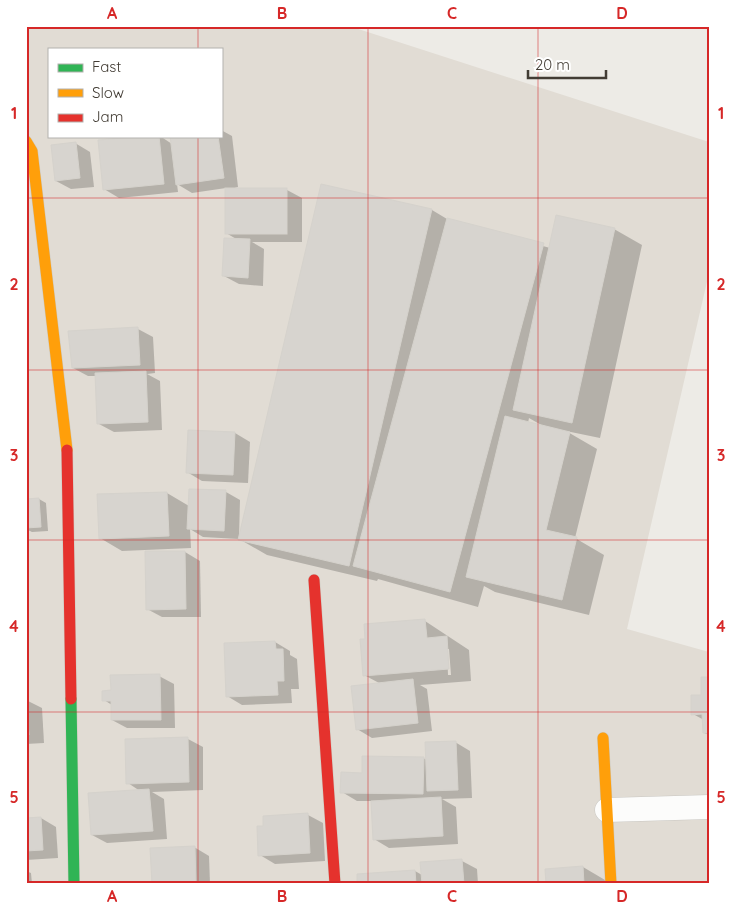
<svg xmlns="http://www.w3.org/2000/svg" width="735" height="910" viewBox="0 0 735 910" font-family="Quicksand,sans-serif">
  <rect width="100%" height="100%" fill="#edebe6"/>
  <path fill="#e1dcd4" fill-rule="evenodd" d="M26 26H349L709 142V273L627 629 709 652V884H26ZM49 49H221V136H49Z"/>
  <g fill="#0003" fill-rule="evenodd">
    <path d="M221 130 232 136 238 187 231 189 287 190 302 198V242H252L264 249 263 286 239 284 224 276 238 240 226 233V188L192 193 177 184 178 192 119 198 104 189 130 139 126 136H221ZM171 137 172 144 163 138Z"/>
    <path d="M75 143 90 152 94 187 71 189 56 181Z"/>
    <path d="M322 185 432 210 447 219 550 248 614 229 642 245 600 438 566 431 597 449 575 538 604 555 589 615 495 592 484 586 478 607 378 579 377 581 267 555 239 539 203 537 190 529 191 548 122 551 100 538 99 496 167 493 189 506 226 492 240 500 239 537ZM529 418 543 426 528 423Z"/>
    <path d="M138 329 153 337 155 373 147 374 160 381 162 430 114 432 99 424 97 376H88L73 368Z"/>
    <path d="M235 433 250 442 248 483 202 481 187 472Z"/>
    <path d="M26 461 28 480H26Z"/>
    <path d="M39 499 46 503 48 531 32 532 26 529V500Z"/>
    <path d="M185 552 200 561 201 617H162L147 609Z"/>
    <path d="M425 621 469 650 471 681 420 685 427 689 432 731 372 738 357 729 381 684 364 675ZM447 649H449L451 675H448Z"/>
    <path d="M275 642 290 651V655L297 659 299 689H291L292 703 242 705 227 696Z"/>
    <path d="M159 676 174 684 175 728H127L112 720V705L104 700 112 691Z"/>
    <path d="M709 678V735L704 733V720L693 714Z"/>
    <path d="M26 700 42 708 44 743 26 744Z"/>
    <path d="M188 739 203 747V790L152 792 164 799 167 839 107 843 92 835 140 791 128 783Z"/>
    <path d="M455 742 470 751 472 798 442 799 456 807 458 844 389 848 374 839 372 801H357L342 792 363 774 423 758 427 760Z"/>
    <path d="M308 815 323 823 325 861 275 864 260 855Z"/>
    <path d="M41 818 56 827 58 858 26 860V819Z"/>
    <path d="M194 847 209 856 210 884H153Z"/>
    <path d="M462 861 477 869 478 884H359L415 871 422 875Z"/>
    <path d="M583 867 605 880V884H547Z"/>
    <path d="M26 871 31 873 32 884H26Z"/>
  </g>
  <g fill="#d7d4cf" stroke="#d5d2cc">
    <path d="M143 136H159L164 184 103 190 98 140Z"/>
    <path d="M170 136H218L224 178 176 185Z"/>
    <path d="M76 142 80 178 55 181 51 145Z"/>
    <path d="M321 184 432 209 349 566 238 540Z"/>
    <rect x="225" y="188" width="62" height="46"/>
    <path d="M556 215 615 228 572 423 513 410Z"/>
    <path d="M447 218 544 243 450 592 353 566Z"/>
    <path d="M224 238 250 239 248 278 222 276Z"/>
    <path d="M138 327 140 365 72 368 68 331Z"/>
    <path d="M146 371 148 422 97 424 95 373Z"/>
    <path d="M505 416 570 432 546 530 577 537 562 600 466 577Z"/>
    <path d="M188 430 235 432 233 475 186 473Z"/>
    <path d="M189 489 226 490 224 531 187 529Z"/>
    <path d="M167 492 169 536 99 539 97 494Z"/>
    <path d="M39 498 41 527 26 528V499Z"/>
    <path d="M145 551H185L186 609 146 610Z"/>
    <path d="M425 619 427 638 447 636 449 669 363 676 360 639H365L364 624Z"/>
    <path d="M275 641 276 649H283L284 681H277L278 695 226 697 224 643Z"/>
    <path d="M160 674 161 720H111V701H102V691L111 690 110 675Z"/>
    <path d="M701 677H709V733H703L702 714 691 715V695H701Z"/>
    <path d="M413 679 418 723 356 730 351 686Z"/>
    <path d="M26 698 29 735H26Z"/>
    <path d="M188 737 189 782 126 784 125 739Z"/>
    <path d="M456 741 458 790 427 791 425 742Z"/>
    <path d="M362 756 424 757 423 794 340 793 341 772 362 773Z"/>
    <path d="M149 789 153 831 91 835 88 793Z"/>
    <path d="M441 797 443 836 373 840 371 801Z"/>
    <path d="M308 813 310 853 258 856 257 826H263V816Z"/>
    <path d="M41 817 43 850 26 851V818Z"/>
    <path d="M195 846 196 884H152L150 848Z"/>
    <path d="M462 859 464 884H422L420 862Z"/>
    <path d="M583 866 584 884H546L545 869Z"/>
    <path d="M415 870 416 884H357V874Z"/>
  </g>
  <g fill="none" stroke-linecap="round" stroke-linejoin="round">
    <defs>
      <path id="street" d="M607 810 709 807"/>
      <path id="fast" d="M71 699 74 884"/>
      <g id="slow">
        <path d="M26 141 32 151 67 450"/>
        <path d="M603 738 611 884"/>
      </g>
      <g id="jam">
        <path d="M67 450 71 699"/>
        <path d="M314 580 335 884"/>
      </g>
    </defs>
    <use href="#street" stroke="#c9c7c2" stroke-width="25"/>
    <use href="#fast" stroke="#ccc8be" stroke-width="12"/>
    <use href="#slow" stroke="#ccc8be" stroke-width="12"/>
    <use href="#jam" stroke="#ccc8be" stroke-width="12"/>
    <use href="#street" stroke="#fcfcfb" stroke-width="24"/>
    <use href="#fast" stroke="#30b455" stroke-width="11"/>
    <use href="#slow" stroke="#ff9f0a" stroke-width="11"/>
    <use href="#jam" stroke="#e5322d" stroke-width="11"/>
  </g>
  <path fill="none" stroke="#d62828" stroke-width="1" stroke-opacity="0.55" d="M198 26V49M368 26V884M538 26V884M198 136V884M26 198H709M26 370H709M26 540H709M26 712H709"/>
  <rect width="735" height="910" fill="none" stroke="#ffffff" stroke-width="55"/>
  <rect x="48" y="48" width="175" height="90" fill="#ffffff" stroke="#b3b1ae"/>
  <rect x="58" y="64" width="25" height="8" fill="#30b455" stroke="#b3b1ae"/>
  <text x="92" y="72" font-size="15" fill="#423c34">Fast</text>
  <rect x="58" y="89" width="25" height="8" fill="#ff9f0a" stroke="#b3b1ae"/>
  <text x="92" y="98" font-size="15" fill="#423c34">Slow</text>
  <rect x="58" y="114" width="25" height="8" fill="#e5322d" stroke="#b3b1ae"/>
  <text x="92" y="122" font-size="15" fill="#423c34">Jam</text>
  <path d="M528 70v8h78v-8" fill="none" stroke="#423c34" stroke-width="2.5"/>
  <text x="535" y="70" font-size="15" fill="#423c34" stroke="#ffffff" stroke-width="4" paint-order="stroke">20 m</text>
  <rect x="28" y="28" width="680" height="854" fill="none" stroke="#d62828" stroke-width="2"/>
  <g font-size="16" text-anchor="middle" font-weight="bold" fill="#d62828">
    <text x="112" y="19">A</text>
    <text x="282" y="19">B</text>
    <text x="452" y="19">C</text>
    <text x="622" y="19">D</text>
    <text x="14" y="119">1</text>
    <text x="721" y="119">1</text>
    <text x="14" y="290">2</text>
    <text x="721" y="290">2</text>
    <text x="14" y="461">3</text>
    <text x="721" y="461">3</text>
    <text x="14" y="632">4</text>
    <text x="721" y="632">4</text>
    <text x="14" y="803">5</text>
    <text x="721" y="803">5</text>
    <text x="112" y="902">A</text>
    <text x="282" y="902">B</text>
    <text x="452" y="902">C</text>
    <text x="622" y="902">D</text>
  </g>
</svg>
